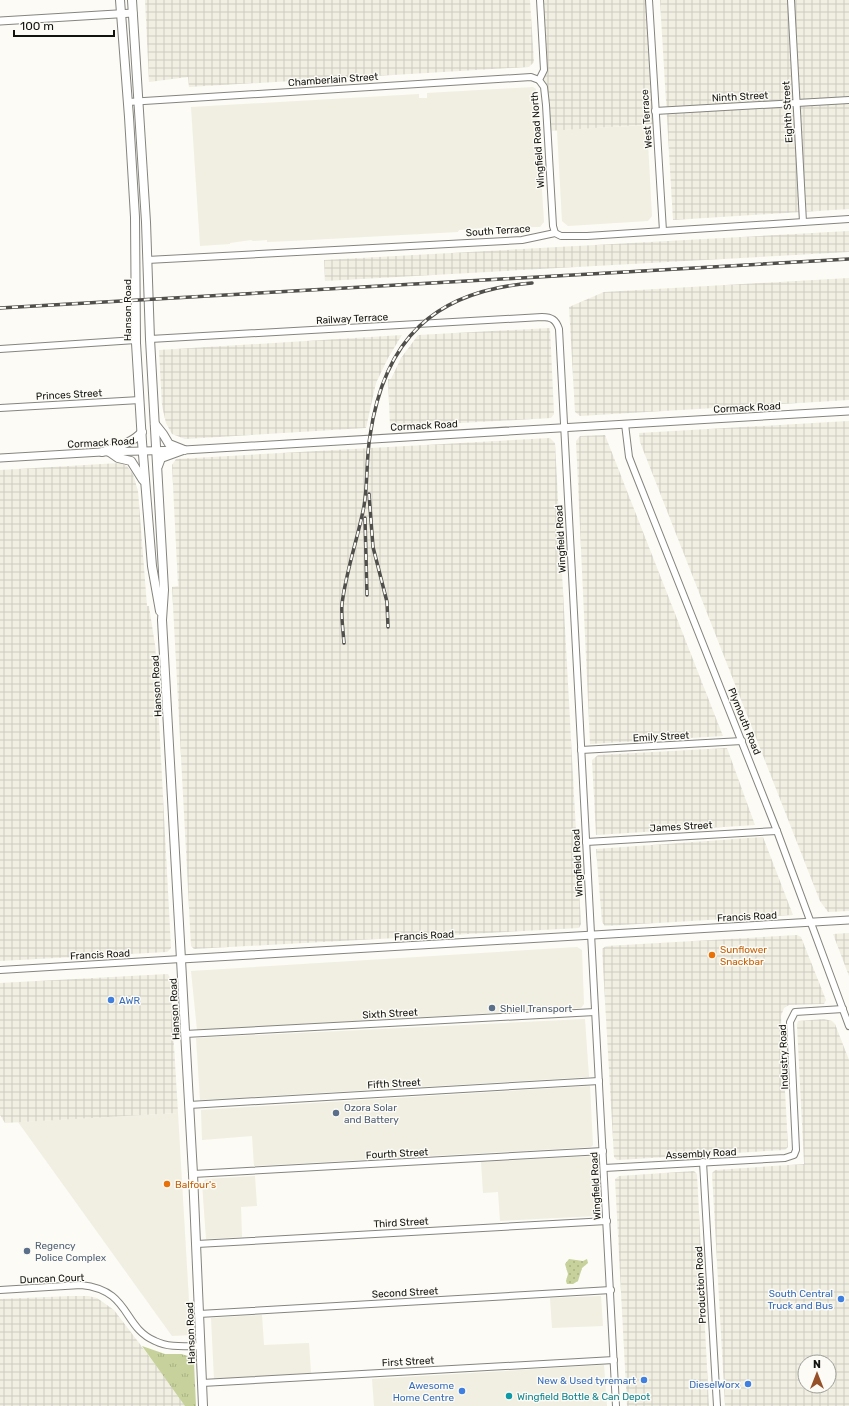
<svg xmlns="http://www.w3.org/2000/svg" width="849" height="1406" viewBox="0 0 849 1406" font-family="Rubik,sans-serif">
  <defs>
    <pattern id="industrial-grid" width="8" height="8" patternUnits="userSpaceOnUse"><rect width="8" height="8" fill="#f1efe2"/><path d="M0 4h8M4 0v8" fill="none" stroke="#ceccc1"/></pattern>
    <pattern id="grass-tufts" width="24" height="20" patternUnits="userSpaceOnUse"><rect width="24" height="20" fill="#c6d19b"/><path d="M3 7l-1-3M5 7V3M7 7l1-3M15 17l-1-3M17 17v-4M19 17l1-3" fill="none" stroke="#a9b284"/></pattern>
    <pattern id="park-dots" width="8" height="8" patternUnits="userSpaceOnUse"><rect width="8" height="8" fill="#c6d19b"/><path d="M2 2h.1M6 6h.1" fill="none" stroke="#a9b284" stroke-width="1.8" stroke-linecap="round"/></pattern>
  </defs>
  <rect width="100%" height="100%" fill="#fcfbf5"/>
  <g fill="#f1efe2">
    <path d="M533 87 536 89V95L544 222 540 227 484 228 459 230 458 232 291 241 267 242V240L253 241 251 240 230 243V244L200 246 191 107 419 94V98H427V93Z"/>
    <path d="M647 125 652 216 648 221 568 226 562 221 557 130Z"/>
    <path d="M577 947 582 950 584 1004 581 1008 197 1030 191 971Z"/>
    <path d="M585 1019 589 1077 200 1100 196 1038Z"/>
    <path d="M590 1086 593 1145 591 1147 254 1166 252 1136 202 1140 201 1110Z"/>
    <path d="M178 1113 191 1335 172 1336 18 1122Z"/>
    <path d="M594 1156 596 1216 500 1221 498 1192 483 1193 481 1162Z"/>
    <path d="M255 1176 257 1206 241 1207 242 1237 206 1239 202 1183 206 1179Z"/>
    <path d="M601 1296 603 1326 552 1328 550 1298Z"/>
    <path d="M262 1315 264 1345 309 1343 311 1373 214 1379 211 1318Z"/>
    <path d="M604 1365 607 1406H374L372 1379Z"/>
  </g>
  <g fill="url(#industrial-grid)" fill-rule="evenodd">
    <path d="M145 0H530L534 62 529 67 189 87 188 77 149 82Z"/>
    <path d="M540 0H649L656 124 548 131 546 105 539 80 544 70Z"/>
    <path d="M660 0H849V209L673 220Z"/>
    <path d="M849 231V252L325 281 324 260Z"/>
    <path d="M849 278V400L580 416 575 412 569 307 604 292Z"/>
    <path d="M550 328 554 414 551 418 390 427 388 379H391L401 358 418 335Z"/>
    <path d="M402 335 388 358 376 383 366 428 185 439 172 434 166 423 162 406 159 350Z"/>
    <path d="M849 421V911L828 912 820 901 640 442 639 433Z"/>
    <path d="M605 435 723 736 590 744 576 441 580 436Z"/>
    <path d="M550 438 555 443 581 924 579 928 194 949 191 946 172 587 178 586 172 465 176 459Z"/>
    <path d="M120 463 127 466 133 474 138 491 147 606H149L155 645 171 948 167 952 0 961V470Z"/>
    <path d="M727 748 755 825 596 835 592 760 598 755Z"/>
    <path d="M763 837 793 915 605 926 602 922 596 849Z"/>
    <path d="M849 933V976L833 934Z"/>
    <path d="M797 935 801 937 826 1000 824 1004 789 1005 784 1008 781 1016 788 1147 785 1150 617 1160 614 1157 602 949 606 946Z"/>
    <path d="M168 974 170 978 178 1113 5 1123 0 1115V983Z"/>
    <path d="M824 1019 832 1021 835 1024 849 1060V1406H725L712 1173 715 1170 804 1164 797 1025 798 1021ZM805 1362H829V1386H805Z"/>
    <path d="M694 1171 697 1174 709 1406H627L615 1179 619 1176Z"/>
    <path d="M71 1296H88L97 1298 114 1310 187 1406H0V1299Z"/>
  </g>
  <path fill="url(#grass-tufts)" d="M142 1346 165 1354H181L188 1356 194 1363 196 1406H185Z"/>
  <path fill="url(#park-dots)" d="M569 1259 583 1261 587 1259 588 1263 582 1268 578 1281 573 1284H567L566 1281 568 1274 565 1264Z"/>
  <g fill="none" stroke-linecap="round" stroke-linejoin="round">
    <defs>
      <g id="minor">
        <path d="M540 0 544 70 539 80 544 87 546 105 553 226 555 233"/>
        <path d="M649 0 663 231"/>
        <path d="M791 0 803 222"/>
        <path d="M128 102 531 77 539 80"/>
        <path d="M655 111 849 100"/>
        <path d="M147 260 522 240 555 233 561 236H587L849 219"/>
        <path d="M150 339 542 317C552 317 556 320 559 329L616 1406"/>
        <path d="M0 349 136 340"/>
        <path d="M0 408 140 400"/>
        <path d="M625 424 629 457 634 470 777 831 849 1026"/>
        <path d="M581 750 742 741"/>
        <path d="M586 842 777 831"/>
        <path d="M0 970 181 959"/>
        <path d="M185 1034 595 1012"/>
        <path d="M189 1105 599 1081"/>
        <path d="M703 1162 717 1406"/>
        <path d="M604 1168 785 1158 794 1155 796 1150 790 1022 795 1012 843 1009"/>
        <path d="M193 1174 603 1151"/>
        <path d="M197 1244 607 1221"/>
        <path d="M0 1290 81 1285C131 1290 122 1327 155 1341 169 1348 185 1346 201 1346"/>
        <path d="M199 1314 611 1290"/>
        <path d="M202 1383 614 1360"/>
      </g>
      <g id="tertiary">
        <path d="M0 21 133 13"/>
        <path d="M0 458 102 452 184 450 849 411"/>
        <path d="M181 959 849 920"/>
      </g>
      <g id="secondary">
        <path d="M120 0 129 117 135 217 136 343 142 442 152 566 160 611"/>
        <path d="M132 0 146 222 150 339 164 590 162 620 193 1174 203 1406"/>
        <path d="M155 424 163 434 169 444 184 450"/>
        <path d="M108 451 118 458 131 461 143 480"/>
        <path d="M102 452C114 448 133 443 142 432"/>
        <path d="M158 466 161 458 183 450"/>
      </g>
    </defs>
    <use href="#minor" stroke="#85847e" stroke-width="8"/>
    <use href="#tertiary" stroke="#85847e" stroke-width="9"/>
    <use href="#secondary" stroke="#85847e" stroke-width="10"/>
    <use href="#minor" stroke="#fff" stroke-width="6"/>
    <use href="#tertiary" stroke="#fff" stroke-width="7"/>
    <use href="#secondary" stroke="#fff" stroke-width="8"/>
    <defs>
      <g id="rail">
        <path d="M0 308 849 259"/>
        <path d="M369 494 373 547 387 602 388 627"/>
        <path d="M365 518 367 595"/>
        <path d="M344 643C343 630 341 616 342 604 346 571 358 538 364 506 368 483 366 459 370 436 384 339 434 291 532 283"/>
      </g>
    </defs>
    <use href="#rail" stroke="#504f4c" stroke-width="3.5"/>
    <use href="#rail" stroke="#fcfbf5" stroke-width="2" stroke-dasharray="6" stroke-linecap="butt"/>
  </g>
  <g fill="#e8710a" stroke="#fcfbf5" stroke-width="1.5">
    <circle cx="712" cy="955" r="4"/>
    <circle cx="167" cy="1184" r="4"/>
  </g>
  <g fill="#3f7fe0" stroke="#fcfbf5" stroke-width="1.5">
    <circle cx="111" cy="1000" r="4"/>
    <circle cx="841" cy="1299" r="4"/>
    <circle cx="644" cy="1380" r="4"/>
    <circle cx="748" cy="1384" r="4"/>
    <circle cx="462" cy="1391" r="4"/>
  </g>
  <g fill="#5c6f8a" stroke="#fcfbf5" stroke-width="1.5">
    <circle cx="492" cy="1008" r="4"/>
    <circle cx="336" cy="1113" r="4"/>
    <circle cx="27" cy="1251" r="4"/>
  </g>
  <circle fill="#0f9aa8" stroke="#fcfbf5" stroke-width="1.5" cx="509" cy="1396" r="4"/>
  <g text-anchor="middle" stroke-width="3" stroke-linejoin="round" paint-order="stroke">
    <g font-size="10" fill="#12120f" stroke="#fcfbf5">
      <text transform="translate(333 79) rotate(-4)" y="4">Chamberlain Street</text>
      <text transform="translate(740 96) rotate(-3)" y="4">Ninth Street</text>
      <text transform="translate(787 112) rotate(-93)" y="4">Eighth Street</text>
      <text transform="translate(646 119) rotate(-94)" y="4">West Terrace</text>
      <text transform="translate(537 140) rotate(-94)" y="4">Wingfield Road North</text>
      <text transform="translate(498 230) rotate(-4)" y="4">South Terrace</text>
      <text transform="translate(127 310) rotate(-90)" y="4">Hanson Road</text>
      <text transform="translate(352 318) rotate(-3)" y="4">Railway Terrace</text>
      <text transform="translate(69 394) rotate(-3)" y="4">Princes Street</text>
      <text transform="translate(747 407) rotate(-3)" y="4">Cormack Road</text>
      <text transform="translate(424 425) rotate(-3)" y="4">Cormack Road</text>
      <text transform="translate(101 442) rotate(-3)" y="4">Cormack Road</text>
      <text transform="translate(560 539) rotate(-93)" y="4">Wingfield Road</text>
      <text transform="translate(156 686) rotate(-93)" y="4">Hanson Road</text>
      <text transform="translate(745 721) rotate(68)" y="4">Plymouth Road</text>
      <text transform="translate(661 736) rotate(-3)" y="4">Emily Street</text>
      <text transform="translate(681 826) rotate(-3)" y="4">James Street</text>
      <text transform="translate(577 863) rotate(-93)" y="4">Wingfield Road</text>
      <text transform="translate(747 916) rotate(-3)" y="4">Francis Road</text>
      <text transform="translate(424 935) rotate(-3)" y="4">Francis Road</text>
      <text transform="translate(100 954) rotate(-3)" y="4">Francis Road</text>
      <text transform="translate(174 1009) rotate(-93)" y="4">Hanson Road</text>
      <text transform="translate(390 1013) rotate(-3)" y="4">Sixth Street</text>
      <text transform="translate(783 1057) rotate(-92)" y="4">Industry Road</text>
      <text transform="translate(394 1083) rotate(-3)" y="4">Fifth Street</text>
      <text transform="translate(397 1153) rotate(-3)" y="4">Fourth Street</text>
      <text transform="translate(701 1153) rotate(-3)" y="4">Assembly Road</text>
      <text transform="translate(595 1186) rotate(-93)" y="4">Wingfield Road</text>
      <text transform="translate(401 1222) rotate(-3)" y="4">Third Street</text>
      <text transform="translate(52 1278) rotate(-2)" y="4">Duncan Court</text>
      <text transform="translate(700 1285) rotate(-93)" y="4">Production Road</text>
      <text transform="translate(405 1292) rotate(-3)" y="4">Second Street</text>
      <text transform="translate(190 1333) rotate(-92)" y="4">Hanson Road</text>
      <text transform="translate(408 1361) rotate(-3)" y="4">First Street</text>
    </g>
    <g font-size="10" fill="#c56008" stroke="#fcfbf5" text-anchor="start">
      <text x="720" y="953">Sunflower<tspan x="720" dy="12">Snackbar</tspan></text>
      <text x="175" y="1188">Balfour's</text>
    </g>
    <g font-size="10" fill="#366cbe" stroke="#fcfbf5" text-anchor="end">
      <text x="119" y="1004" text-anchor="start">AWR</text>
      <text x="833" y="1297">South Central<tspan x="833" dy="12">Truck and Bus</tspan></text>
      <text x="636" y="1384">New &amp; Used tyremart</text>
      <text x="740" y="1388">DieselWorx</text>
      <text x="454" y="1389">Awesome<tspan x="454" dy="12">Home Centre</tspan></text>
    </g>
    <g font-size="10" fill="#4e5e75" stroke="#fcfbf5" text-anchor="start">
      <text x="500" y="1012">Shiell Transport</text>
      <text x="344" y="1111">Ozora Solar<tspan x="344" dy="12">and Battery</tspan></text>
      <text x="35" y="1249">Regency<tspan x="35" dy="12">Police Complex</tspan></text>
    </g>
    <g font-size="10" fill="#0d838f" stroke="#fcfbf5" text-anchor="start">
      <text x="517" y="1400">Wingfield Bottle &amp; Can Depot</text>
    </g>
  </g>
  <g transform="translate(817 1374)"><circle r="19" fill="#fcfbf5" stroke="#9e9e99"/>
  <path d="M0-3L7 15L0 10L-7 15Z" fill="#975128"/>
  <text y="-6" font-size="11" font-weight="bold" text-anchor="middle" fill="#12120f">N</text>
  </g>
  <path d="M14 30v6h100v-6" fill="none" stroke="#12120f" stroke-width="2"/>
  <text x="20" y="30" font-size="12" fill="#12120f" stroke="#fcfbf5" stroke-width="3" paint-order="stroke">100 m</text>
</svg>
